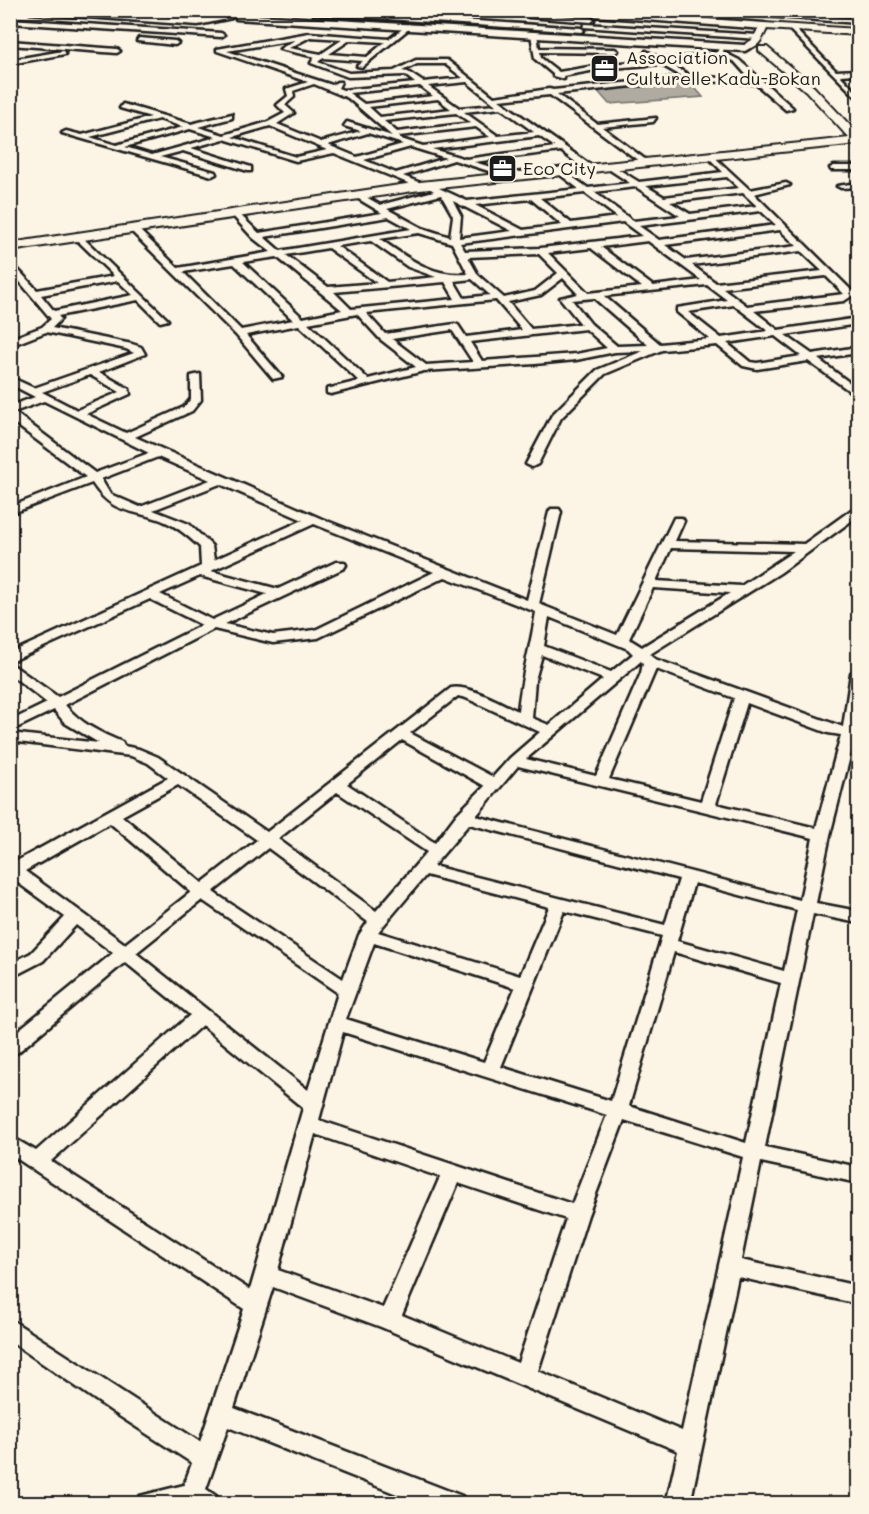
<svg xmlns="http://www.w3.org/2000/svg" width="869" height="1514" viewBox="0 0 869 1514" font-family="Mali,sans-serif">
  <rect width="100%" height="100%" fill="#fcf5e5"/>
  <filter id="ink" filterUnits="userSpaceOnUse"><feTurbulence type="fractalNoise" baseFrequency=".0167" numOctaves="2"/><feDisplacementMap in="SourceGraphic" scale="12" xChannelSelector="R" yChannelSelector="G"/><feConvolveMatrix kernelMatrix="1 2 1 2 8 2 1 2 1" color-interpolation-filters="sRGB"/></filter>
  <g filter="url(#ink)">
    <path fill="#b0aba1" stroke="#75726c" stroke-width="1.5" d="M689 81 703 97 609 104 595 88Z"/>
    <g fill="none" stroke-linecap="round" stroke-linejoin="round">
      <defs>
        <g id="street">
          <path d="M313 10 581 28 584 30 581 32 314 14 311 12Z"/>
          <path d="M451 10H483L507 14 504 16Z"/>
          <path d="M661 10H667L660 20H656Z"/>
          <path d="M690 10H714L716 12 713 14Z"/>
          <path d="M755 12 858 19V23L753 15Z"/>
          <path d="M531 14 591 18 594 20 591 22 529 17Z"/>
          <path d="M10 19 221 33 224 35 221 37 10 23Z"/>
          <path d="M409 24 411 27 362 67 357 66 363 61 323 58 318 62 349 73 394 71 416 60H447L494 97 549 89 553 90 683 77 660 64 601 69 563 76 564 79 553 76V74L535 59 531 34 534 32 537 34 539 48 615 49 618 51 615 53 540 52 541 58 559 72 601 65 654 60 644 54 646 51 662 59 708 55 717 52 721 45 724 47 723 52 739 60 793 108 786 110 756 84 690 80 557 94 597 124 656 118 653 122 602 127 646 160 647 162 643 164 550 95 499 100 592 166V170H586L561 151 474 162 514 174 515 176 511 178 454 160 403 176 423 184 424 186 420 188 334 153 296 161 224 139 191 148 251 167V171H248L183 151 160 157 215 172 216 174 212 176 62 133 66 131 82 135 151 117 120 108 123 104 191 124 232 114V118L198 127 224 135 268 122 285 113 277 105 288 96 286 89 308 82 217 51V49L309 33 389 39ZM310 37 343 39 321 54 289 48ZM295 40 280 49 315 57 311 63 348 77 405 75 415 83 343 90 338 88 341 82H337L332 85 227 51ZM350 40 385 42 367 57 329 54ZM720 55 735 62 751 80 691 76 668 63 709 59ZM417 64H445L463 78 423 82 408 72 402 71ZM467 82 496 105 459 108 428 86ZM314 84 348 98 392 136 347 122 344 126 361 131 321 142 277 124 294 113 285 105 294 97 293 91ZM420 86 433 96 364 104 349 93ZM438 99 451 109 380 117 369 107ZM501 108 534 132 498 136 464 112ZM456 113 471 123 397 132 384 121ZM159 119 183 127 116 145 90 137ZM270 126 327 150 296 157 232 137ZM476 127 490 137 423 146 401 139 399 136ZM190 129 216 137 152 155 125 147ZM368 133 403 144 357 157 328 145ZM539 136 555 147 466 159 432 149ZM411 147 446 158 396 173 364 160Z"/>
          <path d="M585 24 758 35 761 37 758 39 583 27Z"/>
          <path d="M789 27H793L836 71 858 70V74L840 75 858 94V99L789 29Z"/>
          <path d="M139 38 175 41 178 43 175 45 137 41Z"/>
          <path d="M10 41 117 49 120 51 117 53 10 45Z"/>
          <path d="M63 51 65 54 10 64V60Z"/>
          <path d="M710 153 750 190 786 183 790 185 754 194 855 294 844 301 754 311 778 330 858 318V324L785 335 812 354 858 347V353L818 359 858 389V397L808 361 757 369 743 366 717 345 662 350 605 374 561 418 538 464 532 467 526 464 552 415 597 370 643 351 615 352 576 360 535 364 424 371 331 394 327 393V389L359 381 299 325 246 335 282 377 273 379 236 335 128 228 135 226 178 268 271 252 253 238 232 215 231 213 235 210 259 233 382 213 352 195 359 193 380 205 434 191 424 185 428 183 467 201 579 189 558 173 557 171 561 169 588 188 630 183 607 168V164H610L639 182 723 172 706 155ZM727 177 739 188 664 197 646 186ZM636 187 680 216 633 221 594 192ZM585 193 617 217 571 223 540 198ZM743 193 757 206 690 214 670 202ZM441 195 453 216 450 237 422 228 387 209ZM531 199 562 225 523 230 475 205ZM453 201 512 231 459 238 461 216ZM761 211 776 225 659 240 639 226ZM389 217 411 229 280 251 264 237ZM623 222 642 236 541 248 465 251 460 243ZM780 230 797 246 686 260 665 245ZM419 233 452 243 468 274C432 277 409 259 380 239ZM371 241 408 267 436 277 387 282 337 246ZM648 241 701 280 653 286 601 247ZM328 248 377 283 328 287 286 255ZM591 248 642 287 588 293 548 253ZM801 251 822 271 716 283 692 265ZM539 254 558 273 535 291 504 298 478 275 468 257ZM277 257 342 310 303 318 243 262ZM234 264 293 320 241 330 183 272ZM826 276 844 294 747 306 723 288ZM563 278 578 294 560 298 581 324 531 329 508 302 541 295ZM472 279 490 295 464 298 454 281ZM445 282 455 299 351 309 334 292ZM707 285 727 300 677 308V312L710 339 660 344 604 296ZM594 298 648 345 617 346 591 324 572 300ZM496 300 522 330 466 337 458 325 455 324 385 334 366 313ZM734 305 768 331 721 338 688 312ZM357 314 380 339 416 367 368 379 308 323ZM586 329 607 348 576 354 482 361 470 342ZM452 330 473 362 426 365 392 339ZM775 336 801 356 757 363 750 362 727 343Z"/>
          <path d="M834 166H858V170H831L830 168Z"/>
          <path d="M858 183V187L841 188 837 186Z"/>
          <path d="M78 233 168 320 160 322 138 300 58 316 61 319 52 328 132 344 141 347 145 354 99 372 129 389 130 394 86 414 126 433 184 407 191 399V376L200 374 201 400 192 411 135 437 322 519 527 600 549 512 551 509H559L561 512 539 604 617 635 674 518H682L684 521 675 541 804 544 854 508H858V516L780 573 650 654 655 659 843 727 851 673 858 669V737H855L830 835 816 903 858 911V923L813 914 765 1147 858 1167V1183L761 1162 741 1260 858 1286V1304L738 1277 690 1504H666L678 1451 381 1327 273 1287 234 1408 462 1496 465 1504H422L228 1427 206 1489 216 1496 219 1504H137L140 1496 184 1485 192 1463 113 1412 10 1341V1319L200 1442 244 1309 10 1154V1136L36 1151 190 1015 125 962 17 1053 10 1055V1037L113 953 76 925 43 961 10 978V964L31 953 65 917 10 877V861L15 862 168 778 148 763 131 756 10 741V733L99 743 65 723 54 710 10 731V721L47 703 10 674V663L58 697 202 625 150 599 10 662V653L201 566 200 547C188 536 177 526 161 520 130 509 112 514 92 483L10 514V507L86 477 10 420V406L35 397 10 384V377L34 388 134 353 126 349 46 332 10 346V339L42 327 51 319 10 270V261L37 290 114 276 75 238 74 236ZM118 281 133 295 54 311 41 295ZM90 375 120 392 77 410 42 392ZM44 401 149 453 95 473 14 412ZM158 457 210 480 140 507 110 494 101 479ZM220 484 303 520 214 560 212 546 189 524 153 510ZM314 524 434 572 315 630 273 635 225 624 344 568 346 565 344 562H336L278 589 211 571ZM671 548 794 551 741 586 656 581ZM200 576 267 594 212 620 160 594ZM445 577 536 612C531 646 521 677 518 711 502 704 468 684 451 688L267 832 158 757 139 749 124 746 122 742C100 733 80 723 65 705L214 629 273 643 318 638ZM653 588 730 593 642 647 629 639ZM549 617 628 649 633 654 611 672 544 646ZM542 655 603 679 549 725 532 718 535 680ZM641 661 643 663 641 673 596 776 526 759ZM656 669 734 698 701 801 609 779ZM458 696 466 698 540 732 510 758 493 777 410 733ZM747 703 828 733 841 735 816 828 716 804ZM402 740 485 786 457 814 435 843 347 784ZM518 766 813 838 800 900 476 816ZM178 785 257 840 202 883 122 816ZM337 792 427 852 376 911 278 839ZM110 823 191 892 125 944 25 871ZM469 824 679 879 665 925 433 866ZM268 848 368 922 359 935 343 979 213 892ZM426 875 549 907 520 976 378 932ZM694 883 797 910 784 971 677 941ZM202 900 338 993 308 1090 136 953ZM564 911 662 936 611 1101 501 1067ZM374 943 515 988 484 1062 346 1019ZM674 952 781 983 746 1143 629 1106ZM202 1025 303 1108 250 1290 51 1161ZM343 1032 607 1115 572 1204 319 1120ZM624 1120 743 1157 682 1431 538 1371 588 1215ZM315 1134 440 1177 383 1308 278 1270ZM458 1183 566 1219 518 1363 402 1315Z"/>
        </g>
        <g id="secondary">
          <path d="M26 10C81 10 136 15 191 19 203 20 222 12 232 18L198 25 30 13Z"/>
          <path d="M596 11 764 23 769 26 764 29 593 16V12Z"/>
          <path d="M239 14 745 45 750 48 745 51 236 19V15Z"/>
        </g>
        <g id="primary">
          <path d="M764 23 858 29V35L767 29C762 39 758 50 745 48V44L752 40 761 24Z"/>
          <path d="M759 47H767L814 87 858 134V144L420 190 10 251V243L420 182 849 138 806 91 759 51Z"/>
        </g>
      </defs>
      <use href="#street" stroke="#1c1c1c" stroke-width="5"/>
      <use href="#secondary" stroke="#1c1c1c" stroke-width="5"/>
      <use href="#primary" stroke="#1c1c1c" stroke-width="4"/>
      <use href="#street" fill="#fcf5e5" fill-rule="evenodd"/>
      <use href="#secondary" fill="#fcf5e5" fill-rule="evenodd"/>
      <use href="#primary" fill="#fcf5e5" fill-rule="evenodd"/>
    </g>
  </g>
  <defs>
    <symbol id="office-square" viewBox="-11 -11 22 22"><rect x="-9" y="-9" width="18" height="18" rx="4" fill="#1c1c1c" stroke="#fcf5e5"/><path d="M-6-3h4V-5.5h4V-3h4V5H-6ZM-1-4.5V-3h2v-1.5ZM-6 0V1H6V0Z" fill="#fff"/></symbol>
  </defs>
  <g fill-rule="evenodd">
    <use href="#office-square" x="588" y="52" width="33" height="33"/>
    <use href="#office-square" x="486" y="152" width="33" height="33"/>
  </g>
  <g text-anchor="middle" stroke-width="6" stroke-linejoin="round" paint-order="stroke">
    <g font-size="18" fill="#1c1c1c" stroke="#fcf5e5" text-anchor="start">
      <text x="626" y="64">Association<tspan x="626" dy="21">Culturelle Kadu-Bokan</tspan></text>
      <text x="523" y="175">Eco City</text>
    </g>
  </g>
  <rect width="869" height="1514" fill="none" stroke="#fcf5e5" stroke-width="36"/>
  <rect x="18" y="18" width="833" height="1478" fill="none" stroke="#1c1c1c" stroke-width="2" filter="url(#ink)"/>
</svg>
